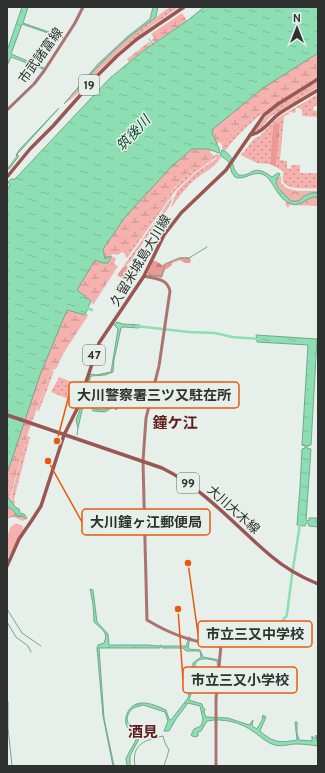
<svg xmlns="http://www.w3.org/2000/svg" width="325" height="773" viewBox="0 0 325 773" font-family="Cabin,'Noto Sans JP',sans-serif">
  <defs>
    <pattern id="grass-dots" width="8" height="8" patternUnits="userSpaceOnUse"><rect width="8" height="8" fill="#f5b1ad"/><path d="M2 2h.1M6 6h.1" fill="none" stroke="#c7918d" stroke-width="1.8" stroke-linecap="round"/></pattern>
    <pattern id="forest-firs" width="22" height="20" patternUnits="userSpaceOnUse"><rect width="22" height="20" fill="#ec9893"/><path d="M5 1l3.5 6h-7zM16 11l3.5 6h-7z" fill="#c07d78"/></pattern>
    <pattern id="wetland-marsh" width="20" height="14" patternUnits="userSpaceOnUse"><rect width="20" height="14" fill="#f5b1ad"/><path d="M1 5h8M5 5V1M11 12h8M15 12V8" fill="none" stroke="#c7918d"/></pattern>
    <pattern id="park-crowns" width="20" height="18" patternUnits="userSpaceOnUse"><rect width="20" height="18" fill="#f5b1ad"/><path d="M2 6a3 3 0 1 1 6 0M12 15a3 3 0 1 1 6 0" fill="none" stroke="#c7918d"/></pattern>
    <pattern id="water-ripples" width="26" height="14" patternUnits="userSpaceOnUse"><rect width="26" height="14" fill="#8ddeb2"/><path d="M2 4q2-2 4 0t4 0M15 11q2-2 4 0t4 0" fill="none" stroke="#7abf99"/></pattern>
  </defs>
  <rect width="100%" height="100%" fill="#e6efe9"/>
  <g fill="url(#grass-dots)">
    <path d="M170 7H179C156 23 133 38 113 57 97 71 81 94 64 104L99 65 128 37Z"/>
    <path d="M318 74V77C286 96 247 120 225 151L222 149V144L227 137 241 123 250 119 275 101Z"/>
    <path d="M318 81V87L270 117 259 130 254 131C272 106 292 97 318 81Z"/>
    <path d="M318 94V106H314L313 110 317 111V117L302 116V109L296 108 295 113 289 112V115H286L284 117 280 160 287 161V168L291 169V165H300V173H318V189C310 188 289 190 284 183 281 180 284 174 283 171L276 167 280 124 273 125 270 164 257 163 241 155 254 139 261 135 272 123 281 116Z"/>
    <path d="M217 154 221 157C215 167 206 171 197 178 187 186 179 196 172 207L171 206 177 191 193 175 217 158 216 157 193 174 176 190 127 258 125 256 126 254C153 219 175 175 217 154Z"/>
    <path d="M173 196 169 207 135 254 132 260 124 267H123Z"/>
    <path d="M51 370 54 371 39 411 37 410Z"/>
    <path d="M59 377 72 382 69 392 73 394 71 400 51 392Z"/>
    <path d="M27 436 30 437 14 499 15 506 12 501 11 497Z"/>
  </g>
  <g fill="url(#forest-firs)">
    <path d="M277 123 280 124 276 167 270 164 273 125Z"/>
    <path d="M181 257H189L191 260 190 263H185L180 260 172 263V265L165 270 162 278 149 276 148 273 153 261H156L162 265Z"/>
    <path d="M127 265V267L131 271 127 272 126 275 130 277 129 280 118 276V274L123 267H124Z"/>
  </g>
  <g fill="url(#wetland-marsh)">
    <path d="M182 13 187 21 154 43 152 40 154 38 151 34Z"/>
    <path d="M318 38V74L275 101 250 119 241 123 227 137 222 144 219 142 216 145 215 138 208 127Z"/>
    <path d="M149 42 152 44 129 62 127 59Z"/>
    <path d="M194 135 211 150 210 152 214 156 190 172 173 189 126 254 122 252 118 255 113 254 111 256 116 258 114 264 118 266 93 305 91 301 72 294 115 219Z"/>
    <path d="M61 303 82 312 87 310 85 315 89 314 63 354 56 369 51 370 27 436 10 498 15 507 19 509 20 513 24 514 27 518 23 521 14 517 7 519V439Z"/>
  </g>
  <path fill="url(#park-crowns)" d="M281 176V183C290 194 305 190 318 191V206L290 205 288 208 285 204 288 198C282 192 271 183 281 176Z"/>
  <path fill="#f5b1ad" d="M15 523 23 526V530L7 559V537L11 526 14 525Z"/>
  <g fill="url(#water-ripples)" stroke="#70aa8b">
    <path d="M22 7H28L23 23 63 37 62 38 22 24 11 54 44 68 43 69 11 57 7 66V51Z"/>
    <path d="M153 7H158L156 16 155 18C119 42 92 72 64 104L98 64 127 37 150 19Z"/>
    <path d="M204 7H318V53L263 88 213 129 212 134C216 139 216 144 219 148V150H220L219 153 208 149H192L171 167 126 216 103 249 105 259 111 256V257L108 263H103L95 260 77 290 91 301 85 315 67 310 40 375 7 474V190L10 185 8 182 11 179H15L110 78 143 51 187 21Z"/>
    <path d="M59 108 21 150 17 154 19 156 9 169 7 168V167H9L17 156 16 155 20 149Z"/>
    <path d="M222 150C237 156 229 167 239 175 253 177 252 162 272 177L278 173 280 174 276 182 278 188 291 201H299C304 195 310 192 318 193V197C306 196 302 207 292 204 276 200 274 178 262 174 252 171 244 181 235 177L232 173 229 162 220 155Z"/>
    <path d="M117 322 123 324 140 325 139 328 124 327 121 328 114 360 113 372 105 375 91 376 88 385 87 392 96 396 92 405 94 409 104 410 113 405 118 407 116 410 113 407 105 412 93 411 89 403 90 398 85 397 78 428 76 420 79 412 89 376 91 374 96 375 111 372 118 329 114 325Z"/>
    <path d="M256 335 317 339 311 445 307 446V448L311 449 306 520 309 521V518H318V527L309 526 308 523H306L305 526 297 525 300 487 302 449 305 448V446L302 445 308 345 257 342Z"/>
    <path d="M7 496 15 507 19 509 20 513 24 514 27 518 26 519 22 516 18 517 13 510 7 506Z"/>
    <path d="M90 589 93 590 97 622 108 634 109 645H148L159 646 162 645 160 648H99L104 718 114 766H113L103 716 97 648 98 645 104 643C109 632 101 629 94 622L93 604Z"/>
    <path d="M189 637H190L188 649 200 650 203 657 219 660 218 669 217 661C210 659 197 656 195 665 194 668 195 672 194 675 194 683 192 692 189 700L202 704 203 708 205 709 204 712 206 717 228 718 249 725 253 720 252 726 257 729 262 720 263 715 266 717 260 731C274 743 279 743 297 740L295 722H297V733L299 740 312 741V736L313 738H315L316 735 318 746C311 745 303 744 296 744 289 744 283 747 275 745 267 743 261 737 254 732 240 722 224 718 207 721L201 731 198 732V736L194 737 191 735 194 729 201 726 203 719 200 706 188 703 176 719 169 731H164L168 721 165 712 143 705 133 708C119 722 134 728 139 739L130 756V766H127L126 758 136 740C134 734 128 731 126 724 125 720 126 714 129 710 138 697 155 705 166 710L169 719 171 720 188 698 192 681 193 663 201 657 200 651H186L183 648H162L163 646H186Z"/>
  </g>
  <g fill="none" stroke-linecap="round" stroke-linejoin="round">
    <g stroke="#70aa8b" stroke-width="1">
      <path d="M149 39 153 44"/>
      <path d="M148 275 162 276C162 272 164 269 165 264L179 258H189L207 247"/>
      <path d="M77 435 78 428"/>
      <path d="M7 574V573"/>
      <path d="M7 609 22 633 41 646"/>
      <path d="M7 622 16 637 28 646 31 652"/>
      <path d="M7 699 8 702V728L12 766"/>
      <path d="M135 766C131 743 146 740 163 736L165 743 169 750 164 766"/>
    </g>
    <g stroke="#8ddeb2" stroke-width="2.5">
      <path d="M85 307 92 310"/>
      <path d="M136 326 189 332 215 333 232 337 258 339"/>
      <path d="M282 627 284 618 286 617 287 614 292 575 300 524"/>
    </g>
    <g stroke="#ab7471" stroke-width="3">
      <path d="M7 110 34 84 44 71 75 23 83 7"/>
      <path d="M144 276C156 279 167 278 170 291L159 366 146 418 143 461 147 620C170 634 194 643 221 645L216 699V766"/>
    </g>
    <g stroke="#995754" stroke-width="3.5">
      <path d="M250 135C263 133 270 120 280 113 292 105 305 98 318 90"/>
      <path d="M7 177 30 149 53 126 99 74 117 56 137 39 184 7"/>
      <path d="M7 415 162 468C205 489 235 526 271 556 285 568 301 577 318 584"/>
      <path d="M7 566 19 539 32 520 41 506 64 435 77 409 99 343 144 276 164 235 181 213 226 170 264 115 278 104 318 79"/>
    </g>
  </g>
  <g text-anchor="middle" stroke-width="3" stroke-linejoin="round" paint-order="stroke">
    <g fill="#e6efe9" stroke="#656a67" stroke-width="1">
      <rect x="79" y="75" width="20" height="20" rx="3"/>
      <rect x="83" y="345" width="22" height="20" rx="3"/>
      <rect x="177" y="473" width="22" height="20" rx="3"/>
    </g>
    <g font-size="12" font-weight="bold" fill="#2e312f">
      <text x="89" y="89">19</text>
      <text x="94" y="359">47</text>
      <text x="188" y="487">99</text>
    </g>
    <g font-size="13" fill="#2e312f" stroke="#e6efe9">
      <text transform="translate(40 55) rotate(-54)" y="5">市武諸富線</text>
      <text transform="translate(140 260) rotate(-59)" y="5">久留米城島大川線</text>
      <text transform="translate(234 509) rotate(42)" y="5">大川大木線</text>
    </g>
    <g font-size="14" font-style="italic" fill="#094c30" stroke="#e6efe9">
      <text transform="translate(133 133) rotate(-47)" y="5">筑後川</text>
    </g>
    <g font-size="15" font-weight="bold" fill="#601b1d" stroke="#e6efe9">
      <text x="175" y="428">鐘ケ江</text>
      <text x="143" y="737">酒見</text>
    </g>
  </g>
  <path fill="none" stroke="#e8590c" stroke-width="1.5" d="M57 441L69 395M48 461L82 522M188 563L198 634M178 609L183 680"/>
  <g fill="#e8590c" stroke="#e6efe9" stroke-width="1.5">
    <circle cx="57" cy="441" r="4"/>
    <circle cx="48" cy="461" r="4"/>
    <circle cx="188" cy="563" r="4"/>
    <circle cx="178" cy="609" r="4"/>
  </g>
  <g fill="#e6efe9" stroke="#e8590c" stroke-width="1.5">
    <rect x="69" y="382" width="170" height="26" rx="4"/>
    <rect x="82" y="509" width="128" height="26" rx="4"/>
    <rect x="198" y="621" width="114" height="26" rx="4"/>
    <rect x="183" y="667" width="114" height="26" rx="4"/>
  </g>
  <g font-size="14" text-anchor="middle" font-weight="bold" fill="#2e312f">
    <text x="154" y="400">大川警察署三ツ又駐在所</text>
    <text x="146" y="527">大川鐘ヶ江郵便局</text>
    <text x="255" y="639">市立三又中学校</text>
    <text x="240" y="685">市立三又小学校</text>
  </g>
  <rect width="325" height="773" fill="none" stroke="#2e312f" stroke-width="16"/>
  <g transform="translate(297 28)" stroke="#e6efe9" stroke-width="3" paint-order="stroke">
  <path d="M0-3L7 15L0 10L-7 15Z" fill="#2e312f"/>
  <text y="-6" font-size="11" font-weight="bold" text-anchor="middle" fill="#2e312f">N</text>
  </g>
</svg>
